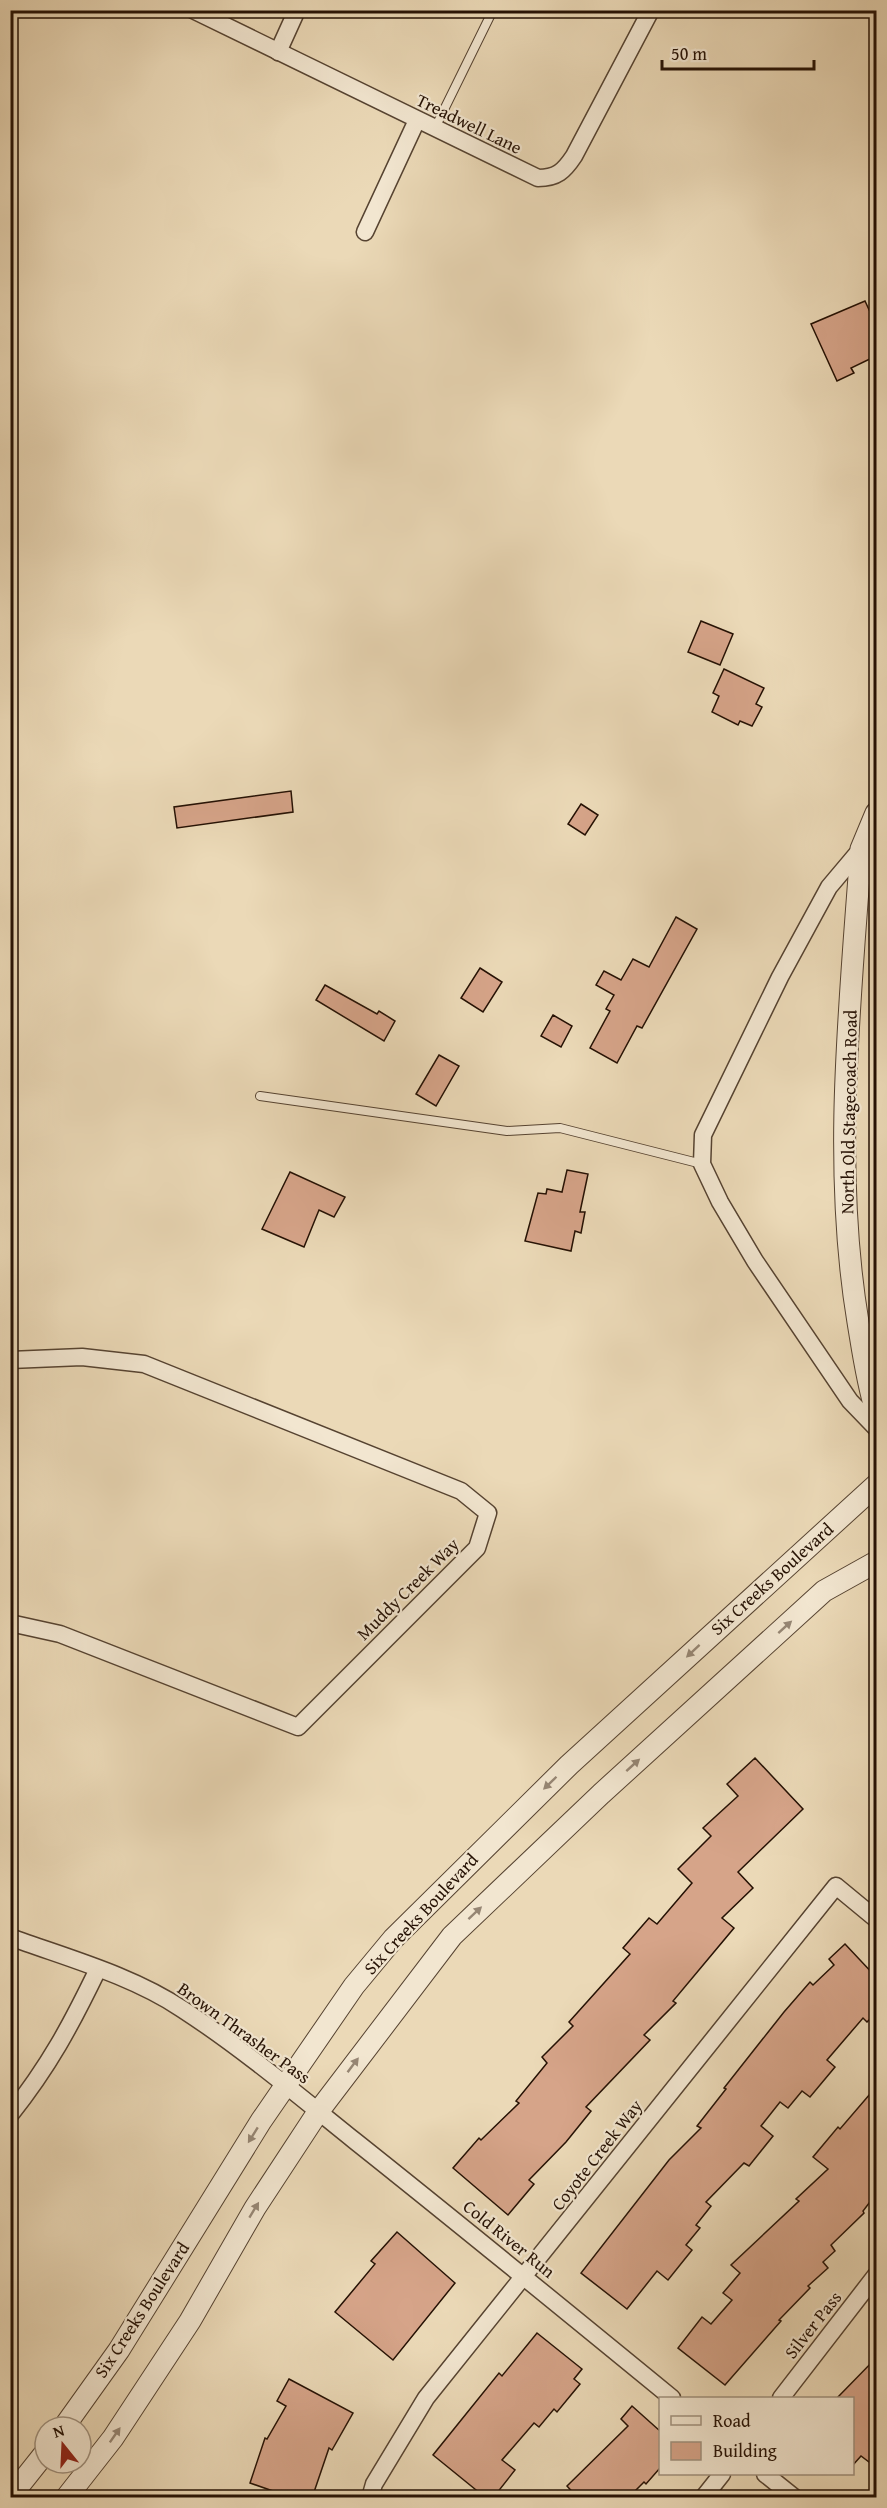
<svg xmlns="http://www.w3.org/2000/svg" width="887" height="2508" viewBox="0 0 887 2508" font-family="'Gentium Book Plus',serif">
  <rect width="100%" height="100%" fill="#ebd9b7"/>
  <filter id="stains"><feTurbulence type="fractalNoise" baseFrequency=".00333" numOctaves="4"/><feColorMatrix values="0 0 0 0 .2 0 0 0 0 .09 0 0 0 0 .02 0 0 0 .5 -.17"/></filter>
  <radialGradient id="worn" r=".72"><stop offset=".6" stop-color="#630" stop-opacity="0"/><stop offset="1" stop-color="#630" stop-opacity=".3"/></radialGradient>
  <g fill="#d6a489" stroke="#251104" stroke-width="1.5">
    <path d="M865 301 876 325V356L851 368 854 373 837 381 811 324Z"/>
    <path d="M701 621 733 634 720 665 688 652Z"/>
    <path d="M724 669 764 688 756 704 762 707 752 726 740 721 738 725 712 712 719 696 713 693Z"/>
    <path d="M291 791 293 812 177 828 174 807Z"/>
    <path d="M581 804 598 815 585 835 568 824Z"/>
    <path d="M676 917 697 929 642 1028 637 1026 617 1063 590 1048 610 1011 606 1009 614 995 596 985 604 971 621 980 633 959 649 967Z"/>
    <path d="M480 968 502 982 483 1012 461 998Z"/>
    <path d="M325 985 377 1014 379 1011 395 1021 384 1041 316 1000Z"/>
    <path d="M553 1015 572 1026 561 1047 541 1036Z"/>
    <path d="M439 1055 459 1066 436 1106 416 1094Z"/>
    <path d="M567 1170 588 1174 580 1212H585L581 1233 575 1231 571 1251 525 1241 538 1193 546 1194 547 1189 562 1192Z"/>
    <path d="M290 1172 345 1197 334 1217 319 1210 304 1247 262 1229Z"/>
    <path d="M755 1758 803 1809 738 1872 753 1888 722 1918 734 1928 673 2001 676 2003 644 2035 650 2040 586 2107 591 2111 566 2142 529 2180 534 2184 508 2215 453 2168 479 2138 481 2140 519 2103 516 2101 547 2063 542 2057 573 2026 569 2022 630 1954 623 1948 649 1918 657 1924 692 1883 678 1869 711 1836 703 1828 738 1796 727 1784Z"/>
    <path d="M845 1944 876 1977V2013L867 2022 863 2018 827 2060 835 2067 810 2097 802 2091 788 2108 780 2102 761 2126 773 2136 749 2166 744 2163 706 2202 711 2206 696 2225 700 2228 686 2245 692 2250 668 2280 657 2271 627 2309 581 2273 669 2160 701 2128 697 2126 726 2089 724 2088 784 2012 810 1982 813 1985 834 1965 829 1959Z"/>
    <path d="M876 2087V2194L863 2211 864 2213 831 2245 835 2251 823 2262 828 2268 808 2286 810 2288 779 2320 781 2321 725 2385 678 2348 702 2317 711 2324 732 2300 723 2293 740 2273 731 2265 799 2201 796 2199 828 2169 813 2157 838 2127 840 2129Z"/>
    <path d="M397 2232 455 2283 393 2360 335 2312 375 2264 371 2261Z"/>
    <path d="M537 2333 582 2369 574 2379 580 2384 557 2412 554 2409 539 2427 534 2423 502 2460 515 2470 493 2498H486L433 2455 499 2373 502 2376Z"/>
    <path d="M876 2358V2453L869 2462 861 2456 852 2466V2398H837Z"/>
    <path d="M289 2379 353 2413 332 2450 329 2448 312 2498H293L250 2483 265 2438 267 2439 286 2406 277 2401Z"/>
    <path d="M632 2406 660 2431V2468L646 2484 644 2482 628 2498H578L567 2486 628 2426 621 2419Z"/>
  </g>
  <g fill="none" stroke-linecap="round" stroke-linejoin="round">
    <defs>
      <g id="service">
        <path d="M435 128 493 10"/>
        <path d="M260 1096 507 1131 560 1128 702 1164"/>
      </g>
      <g id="minor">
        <path d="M193 10 538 178C557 178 564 171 574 156L651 10"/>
        <path d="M278 52 297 10"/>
        <path d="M365 232 417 120"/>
        <path d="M861 849 829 887 780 977 703 1135 702 1164 720 1202 755 1261 850 1401 876 1428"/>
        <path d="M10 1360 82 1357 144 1364 461 1491 488 1513 477 1548 298 1727 60 1634 10 1623"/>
        <path d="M10 1937C67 1958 131 1975 182 2009 242 2048 299 2096 355 2141 462 2226 567 2312 672 2398"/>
        <path d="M10 2115C49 2066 71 2025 98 1969"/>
        <path d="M781 2398 876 2275"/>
        <path d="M765 2474 795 2498"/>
        <path d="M370 2498 374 2484 426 2398 836 1886 876 1919"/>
        <path d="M703 2498 722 2474"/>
      </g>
      <g id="tertiary">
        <path d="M876 813 861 849C850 1005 832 1166 858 1322 863 1352 867 1382 876 1411"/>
        <path d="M64 2427 119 2350 261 2121 354 1986 393 1939 569 1765 876 1485"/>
        <path d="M10 2497 45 2453"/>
        <path d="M66 2498 113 2438 190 2321 255 2208 318 2112 452 1936 601 1794 824 1591 876 1562"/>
      </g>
    </defs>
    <use href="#service" stroke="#564331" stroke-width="10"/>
    <use href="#minor" stroke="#564331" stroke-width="19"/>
    <use href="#tertiary" stroke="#564331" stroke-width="23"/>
    <use href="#service" stroke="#f2e6d0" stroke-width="8"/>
    <use href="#minor" stroke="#f2e6d0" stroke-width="16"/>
    <use href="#tertiary" stroke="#f2e6d0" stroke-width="21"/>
  </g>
  <defs><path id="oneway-solid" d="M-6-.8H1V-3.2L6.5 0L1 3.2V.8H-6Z" transform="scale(1.5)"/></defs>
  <g fill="#968674">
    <use href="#oneway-solid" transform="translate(785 1627) rotate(-42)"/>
    <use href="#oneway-solid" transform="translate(693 1651) rotate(137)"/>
    <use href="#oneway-solid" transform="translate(633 1765) rotate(-42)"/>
    <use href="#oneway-solid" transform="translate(550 1783) rotate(136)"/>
    <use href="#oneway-solid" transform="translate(475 1913) rotate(-43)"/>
    <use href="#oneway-solid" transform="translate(353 2065) rotate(-53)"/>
    <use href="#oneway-solid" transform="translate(253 2135) rotate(122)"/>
    <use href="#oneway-solid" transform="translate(254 2210) rotate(-59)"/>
    <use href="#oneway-solid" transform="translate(115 2435) rotate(-55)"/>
  </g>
  <g text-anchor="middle" stroke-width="4.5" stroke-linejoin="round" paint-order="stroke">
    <g font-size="18" fill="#251104" stroke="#f2e6d0">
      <text transform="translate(469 124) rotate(26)" y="6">Treadwell Lane</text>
      <text transform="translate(849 1112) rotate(-89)" y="6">North Old Stagecoach Road</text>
      <text transform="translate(772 1579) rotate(-42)" y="6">Six Creeks Boulevard</text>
      <text transform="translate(408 1589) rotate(-45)" y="6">Muddy Creek Way</text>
      <text transform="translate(421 1914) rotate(-47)" y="6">Six Creeks Boulevard</text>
      <text transform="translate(244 2033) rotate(36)" y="6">Brown Thrasher Pass</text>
      <text transform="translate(597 2155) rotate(-52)" y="6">Coyote Creek Way</text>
      <text transform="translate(509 2239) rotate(39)" y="6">Cold River Run</text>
      <text transform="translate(142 2310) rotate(-57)" y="6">Six Creeks Boulevard</text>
      <text transform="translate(813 2325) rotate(-52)" y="6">Silver Pass</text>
    </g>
  </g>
  <rect width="887" height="2508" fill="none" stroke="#ebd9b7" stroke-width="36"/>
  <rect x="12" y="12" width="863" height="2484" fill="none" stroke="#251104" stroke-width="3"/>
  <rect x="18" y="18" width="851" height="2472" fill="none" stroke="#251104" stroke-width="1.5"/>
  <rect x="659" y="2397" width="195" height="78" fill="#f2e6d0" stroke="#a0917e" stroke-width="1.5"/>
  <rect x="671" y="2416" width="30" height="9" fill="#f2e6d0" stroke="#a0917e" stroke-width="1.5"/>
  <text x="713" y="2427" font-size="18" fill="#251104">Road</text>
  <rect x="671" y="2442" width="30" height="18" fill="#d6a489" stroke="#a0917e" stroke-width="1.5"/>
  <text x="713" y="2457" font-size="18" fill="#251104">Building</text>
  <g transform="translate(63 2445) rotate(342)"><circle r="28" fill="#f2e6d0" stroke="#a0917e" stroke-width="1.5"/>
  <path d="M0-4.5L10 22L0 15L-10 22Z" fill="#8f2418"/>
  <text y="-9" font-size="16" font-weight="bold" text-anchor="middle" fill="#251104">N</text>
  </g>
  <path d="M662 60v9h152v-9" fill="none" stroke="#251104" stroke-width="3"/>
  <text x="671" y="60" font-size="18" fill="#251104" stroke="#f2e6d0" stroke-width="4.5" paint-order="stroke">50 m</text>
  <rect width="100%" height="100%" filter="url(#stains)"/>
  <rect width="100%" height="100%" fill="url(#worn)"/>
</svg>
